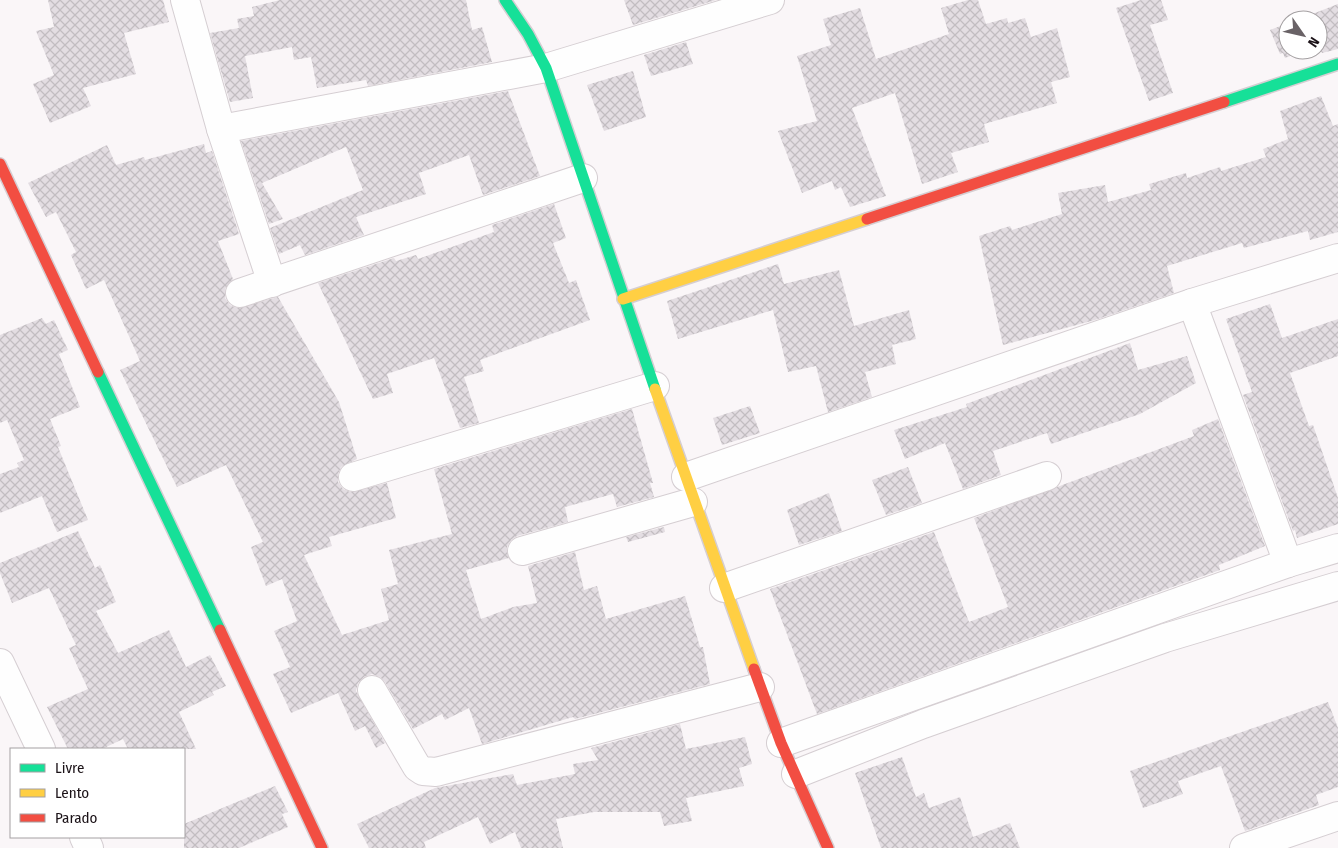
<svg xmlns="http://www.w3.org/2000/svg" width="1338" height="848" viewBox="0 0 1338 848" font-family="'Fira Sans Condensed',sans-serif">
  <defs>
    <pattern id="building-cross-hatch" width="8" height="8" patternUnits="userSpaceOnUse" patternTransform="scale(1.25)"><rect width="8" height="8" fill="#e3dde2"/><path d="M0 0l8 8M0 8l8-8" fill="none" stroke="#c2bdc1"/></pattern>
  </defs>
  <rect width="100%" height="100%" fill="#faf6f8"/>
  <g fill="url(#building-cross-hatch)">
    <path d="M48 0H163L169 22 124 33 136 74 83 88 91 106 50 123 33 84 54 75 36 31 54 27Z"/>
    <path d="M280 0H466L472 30 482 27 492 62 368 86 366 80 317 88 311 57 294 60 292 47 245 56 253 98 230 102 210 33 239 28 237 19 254 16 252 7Z"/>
    <path d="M624 0H716L633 25Z"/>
    <path d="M968 0H978L986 24 1007 18 1008 23 1025 18 1031 37 1057 28 1070 77 1051 82 1057 103 984 124 989 142 951 153 958 172 922 184 895 93 852 108 886 196 850 207 841 187 835 190 832 181 802 193 778 131 817 121 797 56 831 45 823 19 860 8 876 59 949 34 941 8Z"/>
    <path d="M1141 0H1161L1168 20 1150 25 1173 93 1149 101 1116 8Z"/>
    <path d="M1338 4V49L1322 53 1318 46V20H1297Z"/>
    <path d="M1288 23V50H1306L1285 58 1283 53 1280 54 1270 30Z"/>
    <path d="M686 42 693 64 651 76 644 55Z"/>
    <path d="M633 71 646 117 604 131 587 85Z"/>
    <path d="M508 91 540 176 483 195 469 155 419 173 426 194 356 217 364 235 305 255 300 245 279 254 270 228 363 190 346 147 262 183 283 219 269 224 241 141Z"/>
    <path d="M1321 96 1333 126 1338 124V232L1310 240 1308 231 1244 248 1242 243 1167 266 1174 293 1095 320 1003 345 979 236 1010 226 1012 230 1062 214 1058 193 1105 185 1108 202 1151 190 1149 184 1186 173 1187 178 1220 167 1221 171 1266 157 1263 149 1288 139 1280 111Z"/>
    <path d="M204 144 206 153 212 151 239 234 218 241 233 279 225 289V298L230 305 237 308 278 297 339 402 357 459 341 467 338 474V482L343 489 350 492 387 483 396 518 329 537 332 546 304 555 342 635 389 620 381 589 398 584 389 550 452 534 434 469 632 409 653 483H650L654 497 617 507 613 494 565 507 568 522 517 536 511 540 507 547 509 558 466 570 481 619 513 607 537 603 528 566 575 552 584 590 597 586 606 619 685 596 700 647H703L710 684 575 719 573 717 482 744 469 708 445 720 442 714 413 729 385 682 380 677 372 674 364 677 358 683 356 691 385 743 376 748 365 726 355 731 338 693 291 713 273 674 290 667 274 631 297 621 282 579 266 586 251 547 263 542 226 465 177 487 120 370 140 361 104 280 86 289 71 255 76 252 56 212 46 217 28 183 107 145 116 165 144 157 145 160Z"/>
    <path d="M554 204 566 238 553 243 569 283 576 280 590 320 480 360 484 371 464 377 479 423 460 428 434 358 387 374 393 393 373 399 318 283 394 258 396 261 416 255 418 259 494 232 492 225Z"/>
    <path d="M778 264 784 284 839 270 854 326 909 310 916 339 892 345 896 364 865 372 872 397 828 412 816 366 788 372 773 310 678 339 667 301Z"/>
    <path d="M1270 304 1282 338 1338 319V356L1290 373 1309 426 1313 425 1338 498V524L1297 538 1295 530 1293 531 1243 395 1252 392 1226 319Z"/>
    <path d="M42 318 46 324 54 320 68 350 59 354 80 407 50 419 61 446 58 447 88 520 57 532 42 496 0 513V474L19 467 17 463 24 460 7 420 0 423V335Z"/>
    <path d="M1130 343 1138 370 1187 356 1196 383 1140 414 1051 444 1047 433 993 451 1001 475 963 489 945 443 905 459 894 430 967 407 966 404Z"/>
    <path d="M750 406 760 433 722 445 713 418Z"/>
    <path d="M1218 419 1265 546 1219 565 1220 570 817 714 770 589 934 532 969 622 1008 607 974 518 1194 436 1192 430Z"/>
    <path d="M908 467 922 503 886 515 872 480Z"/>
    <path d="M829 493 842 531 799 545 787 510Z"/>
    <path d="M664 527 665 532 628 542 626 537Z"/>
    <path d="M78 531 95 568 100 565 116 602 96 611 118 653 169 630 186 667 210 655 226 686 212 692 214 695 179 712 196 749H128L123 739 102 749H68L47 707 88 689 69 648 76 645 49 588 12 603 0 573V563Z"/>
    <path d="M1328 702 1338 728V787L1316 795 1319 805 1245 831 1221 766 1178 781 1183 794 1143 808 1130 771Z"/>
    <path d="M680 724 686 749 745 737 752 764 739 768 744 786 686 798 692 821 664 826 660 812H594L556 819 563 848H521L515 832 490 844 478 817 424 842 426 848H369L357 824 435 788 513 774 517 785 575 774 573 764 598 760 591 748Z"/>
    <path d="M902 757 916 797 924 793 929 808 960 797 973 837 1010 823 1020 848H881L855 773Z"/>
    <path d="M275 786 288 812 282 814 288 827 239 848H184V824Z"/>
  </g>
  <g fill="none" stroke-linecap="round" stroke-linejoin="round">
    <defs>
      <g id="street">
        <path d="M185 0 221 129 272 283"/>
        <path d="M221 129 546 68 770 0"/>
        <path d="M240 293 583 178"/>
        <path d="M1192 303 1288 563"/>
        <path d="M353 477 655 386"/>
        <path d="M686 477 1192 303 1338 258"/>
        <path d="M522 551 693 502"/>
        <path d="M724 588 1047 476"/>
        <path d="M0 663 41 749"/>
        <path d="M372 690 417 767 423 771 436 772 760 687"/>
        <path d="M781 743 1288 563 1338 548"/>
        <path d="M796 774 923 724 1165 638 1338 586"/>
        <path d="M84 837 89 848"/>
        <path d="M1244 848 1338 816"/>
      </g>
      <g id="fast">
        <path d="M505 0 528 34 546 68 655 389"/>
        <path d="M1224 102 1338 64"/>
        <path d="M98 372 220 630"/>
      </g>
      <g id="slow">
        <path d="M623 299 867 219"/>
        <path d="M655 389 754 669"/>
      </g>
      <g id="jam">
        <path d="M0 164 98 372"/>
        <path d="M867 219 1224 102"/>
        <path d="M220 630 322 848"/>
        <path d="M754 669 781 743 828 848"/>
      </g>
    </defs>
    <use href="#street" stroke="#d5ced2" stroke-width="30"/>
    <use href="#fast" stroke="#d5ced2" stroke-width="14"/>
    <use href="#slow" stroke="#d5ced2" stroke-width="14"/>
    <use href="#jam" stroke="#d5ced2" stroke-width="14"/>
    <use href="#street" stroke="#fefefe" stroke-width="28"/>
    <use href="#fast" stroke="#16e098" stroke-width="11"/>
    <use href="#slow" stroke="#ffcf43" stroke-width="11"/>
    <use href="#jam" stroke="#f24e42" stroke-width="11"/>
  </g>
  <rect x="10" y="748" width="175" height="90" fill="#ffffff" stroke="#a4a0a2"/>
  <rect x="20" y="764" width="25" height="8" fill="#16e098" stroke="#a4a0a2"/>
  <text x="55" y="773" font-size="15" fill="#1b1217">Livre</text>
  <rect x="20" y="789" width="25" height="8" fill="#ffcf43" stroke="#a4a0a2"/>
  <text x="55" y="798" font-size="15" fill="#1b1217">Lento</text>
  <rect x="20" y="814" width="25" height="8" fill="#f24e42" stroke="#a4a0a2"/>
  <text x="55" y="823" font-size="15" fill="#1b1217">Parado</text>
  <g transform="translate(1303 35) rotate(124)"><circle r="24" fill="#ffffff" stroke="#a4a0a2"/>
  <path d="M0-4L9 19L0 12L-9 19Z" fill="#696266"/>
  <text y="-8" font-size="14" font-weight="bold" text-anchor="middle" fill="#1b1217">N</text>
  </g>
</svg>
